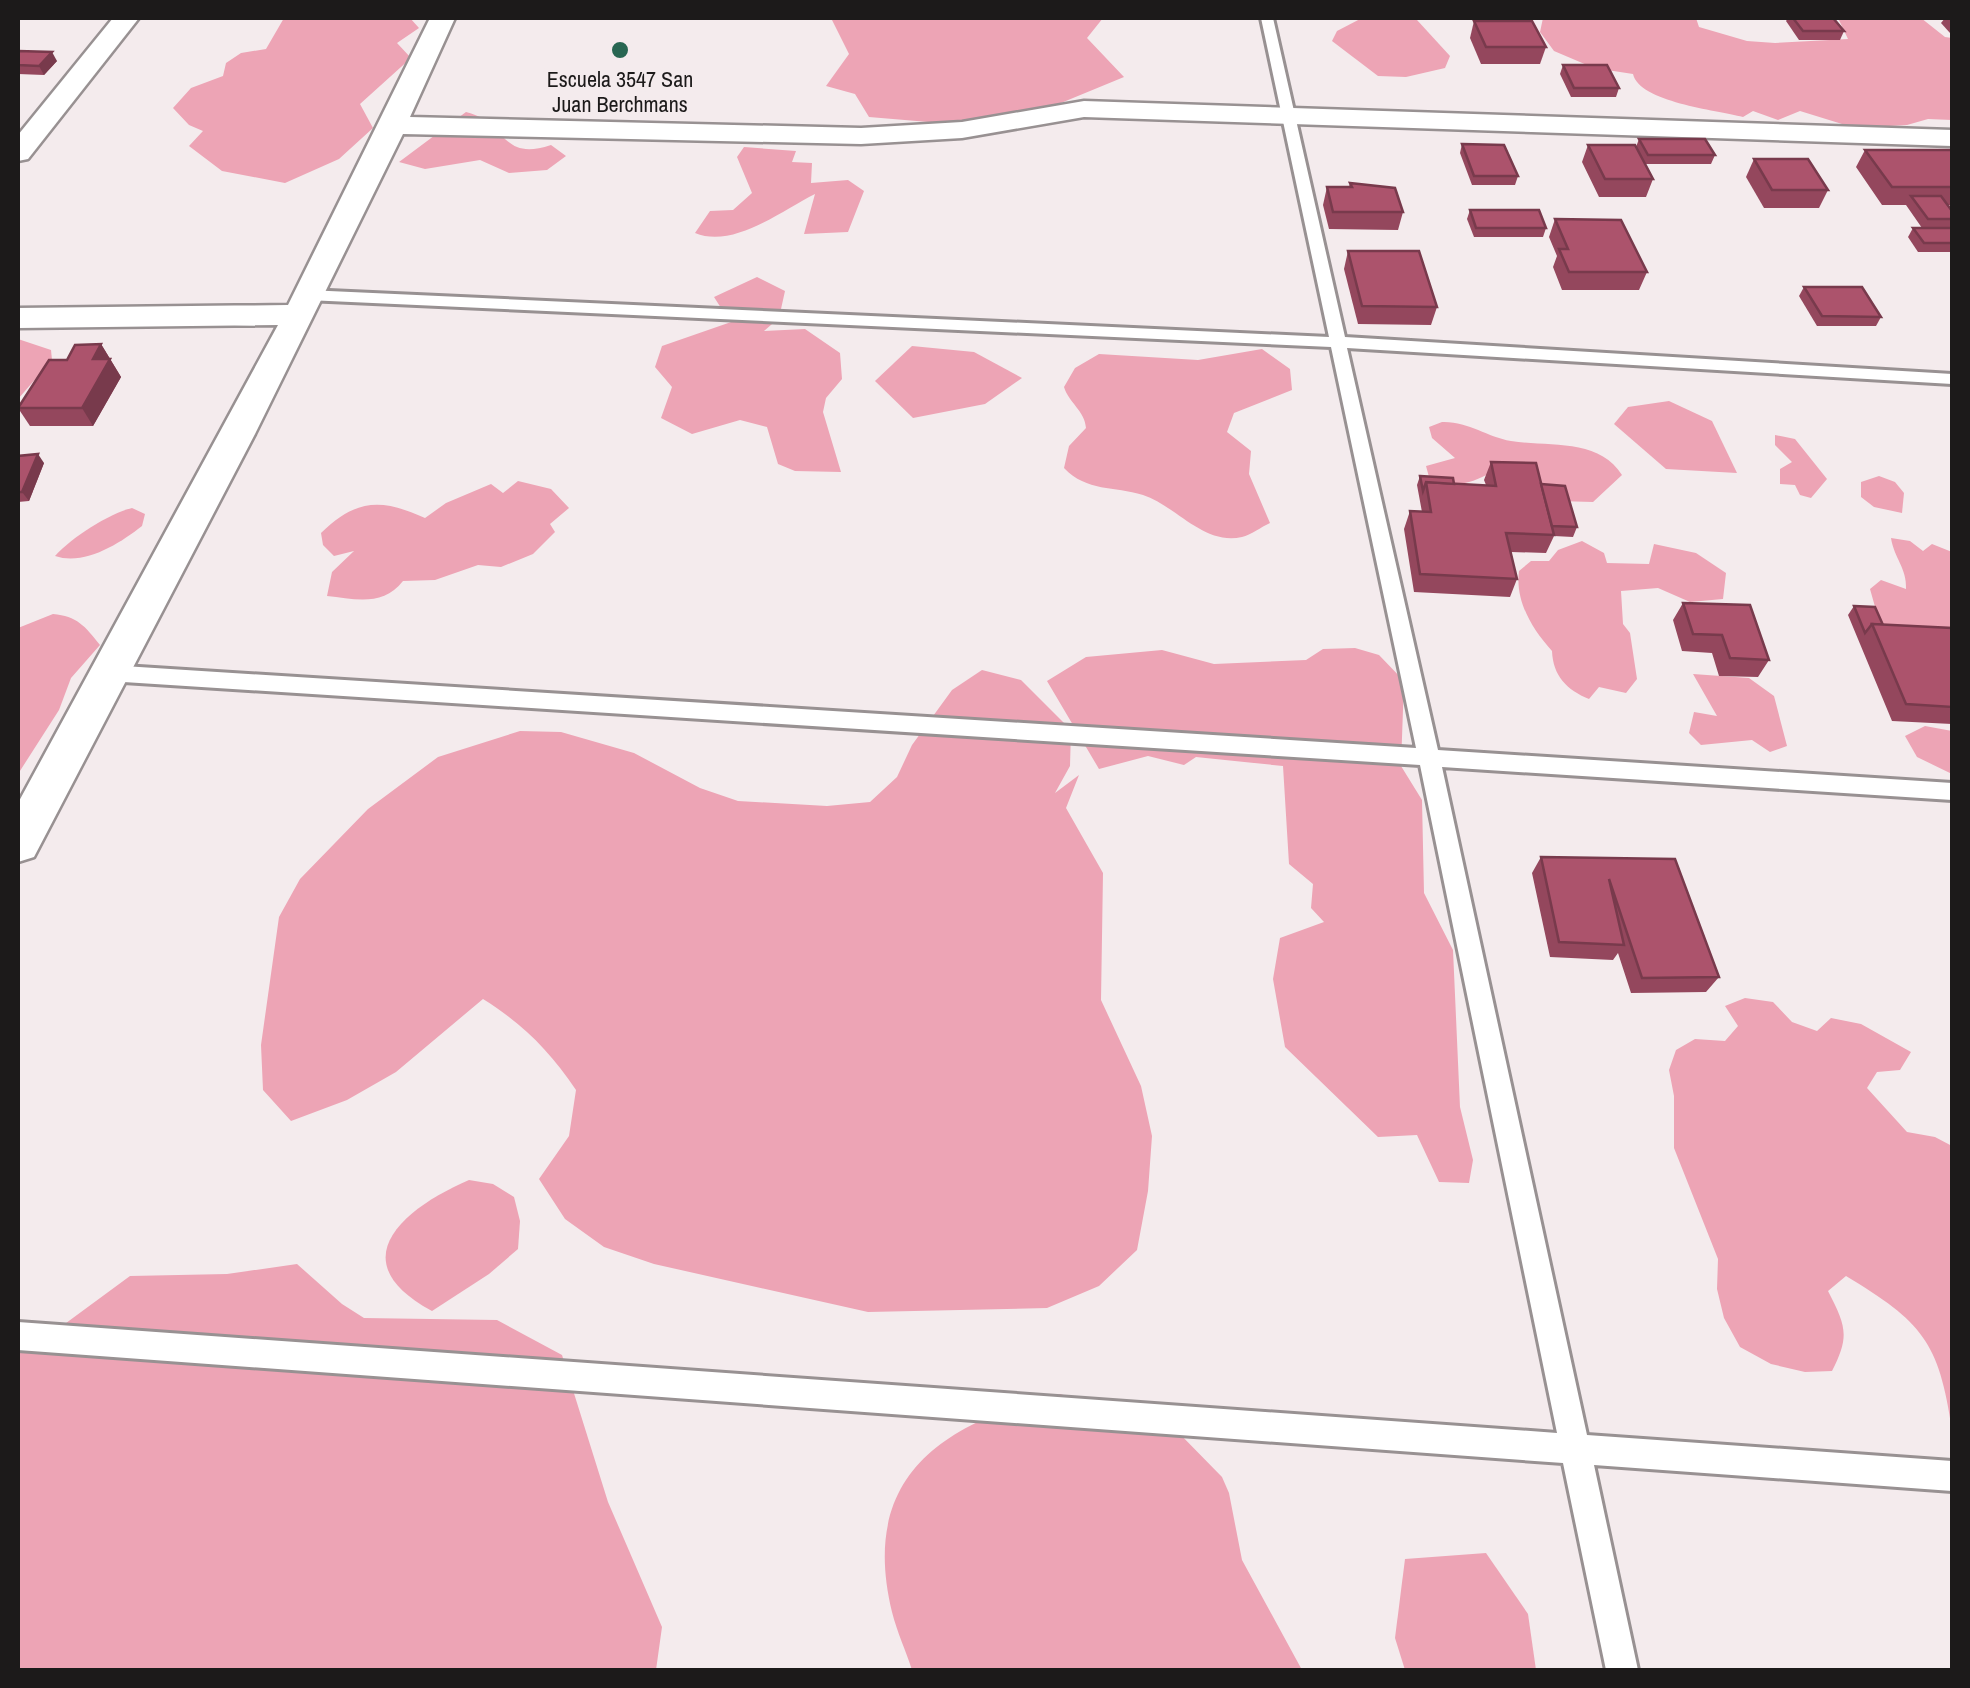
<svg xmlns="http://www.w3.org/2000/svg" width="1970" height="1688" viewBox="0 0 1970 1688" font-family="'Archivo Narrow',sans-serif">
  <rect width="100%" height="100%" fill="#f4ebed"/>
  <g fill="#eda4b5">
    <path d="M284 18H410L419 28 397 43 411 58 360 104 373 128 339 159 285 183 222 171 189 146 203 131 189 125 173 108 191 88 223 76 226 63 241 53 266 49Z"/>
    <path d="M831 18H1103L1087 38 1124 77 1000 128 869 117 855 94 826 86 849 54Z"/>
    <path d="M1362 18 1417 20 1450 56 1445 68 1406 77 1378 76 1332 41 1337 31Z"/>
    <path d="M1543 18H1696L1699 27 1747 41 1775 43 1848 39 1838 18H1921L1945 37 1952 38V120L1928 119 1907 125 1855 128 1800 111 1778 120 1753 111 1743 117C1716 110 1639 102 1633 74L1594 68 1554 51 1540 32Z"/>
    <path d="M466 112C508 122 499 162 551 145L566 156 547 170 509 173 480 160 425 169 399 162Z"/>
    <path d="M744 147 796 151 792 162 812 163 811 183 848 180 864 191 848 232 804 234 815 194C781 211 733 249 695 233L710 211 733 210 752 193 737 157Z"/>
    <path d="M757 277 785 291 779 318 764 331 805 329 840 353 842 379 826 398 823 412 841 472 795 471 778 464 767 427 740 420 692 434 661 418 672 387 655 367 662 346 734 321 728 319 714 297Z"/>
    <path d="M18 339 51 350 52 360 18 399Z"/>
    <path d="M912 346 974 352 1022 378 985 404 913 418 875 381Z"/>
    <path d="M1262 349 1290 369 1292 390 1234 413 1227 432 1251 451 1249 474 1270 523C1261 527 1251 535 1242 537 1204 546 1175 505 1143 495 1114 486 1087 492 1064 468L1069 446 1086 428C1085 411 1069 403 1064 387L1075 368 1099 354 1198 360Z"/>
    <path d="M1669 401 1712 421 1737 473 1666 469 1614 424 1628 407Z"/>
    <path d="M1442 422C1468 421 1487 437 1511 441 1549 447 1599 438 1622 475L1593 502 1557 501 1492 472C1468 485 1455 488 1429 477L1426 466 1455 458 1432 438 1429 427Z"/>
    <path d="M1775 435 1795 439 1827 479 1811 498 1800 495 1795 485 1780 484V469L1792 462 1775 445Z"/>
    <path d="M1879 476 1895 482 1904 493 1902 513 1874 507 1861 497V482Z"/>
    <path d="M518 481 551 489 569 508 550 524 555 532 533 554 501 567 478 565 435 580 403 581C383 607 355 599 327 596L332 572 354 551 334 556 323 545 321 533C356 499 381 498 425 518L446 503 491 484 503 493Z"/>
    <path d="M132 508 145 514 142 526C119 544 84 566 55 556 71 538 108 514 132 508Z"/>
    <path d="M1891 538 1910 541 1923 551 1932 544 1952 552V634L1881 628 1870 589 1881 580 1906 589C1907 568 1894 558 1891 538Z"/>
    <path d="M1582 541 1604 553 1607 563 1649 564 1654 544 1696 553 1726 573 1723 599 1690 602 1658 588 1621 591 1623 624 1630 633 1637 679 1626 693 1599 687 1589 699C1567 690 1553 676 1552 651 1532 629 1515 601 1519 571L1531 561H1549L1558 550Z"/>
    <path d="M53 614C77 616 85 626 100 645L71 678 59 710 18 774V628Z"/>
    <path d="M1355 648 1379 655 1404 681 1401 766 1422 800 1424 893 1453 950 1460 1107 1473 1160 1469 1183 1439 1182 1417 1135 1378 1137 1285 1047 1273 979 1280 938 1324 922 1311 908 1313 884 1289 864 1283 766 1196 757 1184 765 1148 756 1099 769 1047 681 1086 657 1162 650 1214 664 1306 660 1323 649Z"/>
    <path d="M982 670 1021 680 1071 730 1070 766 1055 793 1079 775 1066 808 1103 873 1101 1000 1141 1086 1152 1136 1148 1191 1137 1250 1099 1286 1047 1308 868 1312 654 1264 604 1247 565 1219 539 1179 569 1136 576 1090C549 1050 523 1024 483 999L396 1072 347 1100 291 1121 263 1090 261 1045 279 917 300 879 368 809 438 757 520 731 561 732 634 753 700 788 738 801 827 806 870 802 897 777 912 745 952 690Z"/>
    <path d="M1693 674 1749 678 1774 696 1787 746 1770 752 1752 740 1701 745 1689 733 1694 712 1717 716Z"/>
    <path d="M1925 726 1952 731V774L1917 757 1905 736Z"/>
    <path d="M1745 998 1773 1002 1792 1022 1817 1031 1831 1018 1861 1024 1911 1052 1900 1070 1877 1072 1867 1088 1907 1132 1935 1137 1952 1146V1430C1939 1341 1922 1322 1846 1276L1828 1291C1846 1326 1850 1336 1832 1371L1805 1372 1771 1364 1740 1347 1724 1318 1717 1289 1718 1259 1674 1148V1096L1669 1070 1676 1050 1695 1039 1725 1041 1738 1026 1725 1006Z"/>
    <path d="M469 1180 493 1184 514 1197 520 1221 518 1249 489 1274 432 1311C339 1261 404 1208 469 1180Z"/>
    <path d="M297 1264 342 1304 364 1318 497 1320 562 1355 608 1502 662 1627 656 1670H18V1329L62 1326 130 1276 227 1274Z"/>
    <path d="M1060 1394 1174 1428 1222 1477 1229 1493 1242 1560 1302 1670H912C906 1651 897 1632 892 1612 859 1476 943 1423 1060 1394Z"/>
    <path d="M1486 1553 1528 1614 1536 1670H1405L1395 1638 1405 1559Z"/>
  </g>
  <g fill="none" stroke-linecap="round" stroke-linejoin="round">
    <defs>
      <path id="service" d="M1261 18H1273L1345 337 1952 374V384L1347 348 1438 750 1952 783V800L1442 767 1587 1435 1952 1461V1491L1594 1465 1638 1670H1606L1563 1463 18 1350V1322L1557 1433 1420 765 108 681 98 673 108 665 1416 748 1331 347 307 300 299 295 307 290 1329 337Z"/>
      <g id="minor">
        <path d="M113 18H139L28 159 18 161V135Z"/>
        <path d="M430 18H455L410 117 861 128 962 122 1084 101 1952 130V146L1084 117 962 138 861 144 403 134 255 434 34 857 18 862V803L278 325 18 328V308L288 305Z"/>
      </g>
    </defs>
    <use href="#service" stroke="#989192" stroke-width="6"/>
    <use href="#minor" stroke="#989192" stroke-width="5"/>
    <use href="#service" fill="#fff" fill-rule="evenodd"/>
    <use href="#minor" fill="#fff" fill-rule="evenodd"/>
  </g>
  <g fill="#94475d">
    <path d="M1788 18H1833L1844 31 1840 40H1799L1786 21Z"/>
    <path d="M1945 18H1952V33H1950L1941 23Z"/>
    <path d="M1474 21 1546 47 1540 64H1481L1470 38Z"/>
    <path d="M18 51 57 61 44 75 18 74Z"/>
    <path d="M1563 65 1619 88 1616 97H1571L1560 74Z"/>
    <path d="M1639 139 1715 155 1711 164H1645L1653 179 1646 197H1599L1582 162 1588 145 1636 147Z"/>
    <path d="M1462 144 1518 176 1515 185H1472L1460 153Z"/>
    <path d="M1865 150 1952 151V205H1948L1952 211V228H1922L1906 205H1882L1856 167Z"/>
    <path d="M1754 159 1828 190 1819 208H1764L1746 177Z"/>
    <path d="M1350 183 1403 212 1398 230 1329 229 1323 205 1327 187H1349Z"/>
    <path d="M1470 210 1546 228 1543 237H1474L1467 219Z"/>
    <path d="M1555 219 1647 272 1639 290H1562L1553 267 1557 256 1549 237Z"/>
    <path d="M1913 228H1952V252H1918L1908 237Z"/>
    <path d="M1348 251 1437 307 1431 325 1358 324 1344 269Z"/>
    <path d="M1804 287 1881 317 1876 326H1817L1799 296Z"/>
    <path d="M101 344 121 377 93 426H30L18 408 67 360Z"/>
    <path d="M18 456 44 463 29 501 18 502Z"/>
    <path d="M1491 462 1541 484 1577 527 1573 537 1554 536 1546 553 1511 552 1517 579 1510 597 1414 592 1404 529 1410 511 1422 512 1417 485 1420 476 1454 484 1486 485 1484 480Z"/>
    <path d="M1683 603 1769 660 1758 677 1719 676 1712 653 1682 651 1673 620Z"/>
    <path d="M1854 606 1883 625 1952 628V724L1892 721 1848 615Z"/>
    <path d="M1541 857 1675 859 1719 977 1706 992 1631 993 1618 953 1613 960 1550 957 1532 873Z"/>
  </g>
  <g fill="#783a4c">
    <path d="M52 52 57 61 44 75 39 66Z"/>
    <path d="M101 344 121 377 93 426 82 408 93 359Z"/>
    <path d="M38 454 44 463 29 501 22 492Z"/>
  </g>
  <g fill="#ac536c" stroke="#783a4c" stroke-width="2.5">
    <path d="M1793 18H1833L1844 31H1803Z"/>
    <path d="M1474 21H1532L1546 47H1486Z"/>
    <path d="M18 51 52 52 39 66 18 65Z"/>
    <path d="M1563 65H1607L1619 88H1574Z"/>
    <path d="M1639 139H1705L1715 155H1648Z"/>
    <path d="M1462 144 1504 145 1518 176H1474Z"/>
    <path d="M1588 145H1635L1653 179H1605Z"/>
    <path d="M1865 150H1952V187H1892Z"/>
    <path d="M1754 159H1808L1828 190H1772Z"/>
    <path d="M1350 183 1395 188 1403 212H1333L1327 187H1352Z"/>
    <path d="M1911 196H1941L1952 211V219H1928Z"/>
    <path d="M1470 210H1539L1546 228H1476Z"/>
    <path d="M1555 219 1621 220 1647 272H1569L1559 249H1568Z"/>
    <path d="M1913 228H1952V243H1924Z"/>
    <path d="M1348 251H1419L1437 307 1362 306Z"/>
    <path d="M1804 287H1862L1881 317 1822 316Z"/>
    <path d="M101 344 93 359H110L82 408H18L49 360H67L75 345Z"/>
    <path d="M38 454 22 492H18V456Z"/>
    <path d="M1491 462 1536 463 1554 535 1506 533 1517 579 1420 574 1410 511 1431 512 1426 482 1496 486Z"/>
    <path d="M1420 476 1453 478 1454 484 1426 482 1423 491Z"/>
    <path d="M1541 484 1565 486 1577 527 1552 526Z"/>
    <path d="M1683 603 1750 605 1769 660 1730 658 1722 635 1693 634Z"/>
    <path d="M1854 606 1875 607 1883 625 1872 624 1865 633Z"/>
    <path d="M1872 624 1952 628V707L1906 704Z"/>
    <path d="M1541 857 1675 859 1719 977 1642 978 1609 879 1624 945 1559 942Z"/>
  </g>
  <circle fill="#286652" stroke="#f4ebed" stroke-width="4" cx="620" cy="50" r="10"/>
  <g text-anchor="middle" stroke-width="10" stroke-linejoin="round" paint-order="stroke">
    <g font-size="22" fill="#1c1a1a" stroke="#f4ebed">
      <text x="620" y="87">Escuela 3547 San<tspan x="620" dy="25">Juan Berchmans</tspan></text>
    </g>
  </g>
  <rect width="1970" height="1688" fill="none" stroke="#1c1a1a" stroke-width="40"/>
</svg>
